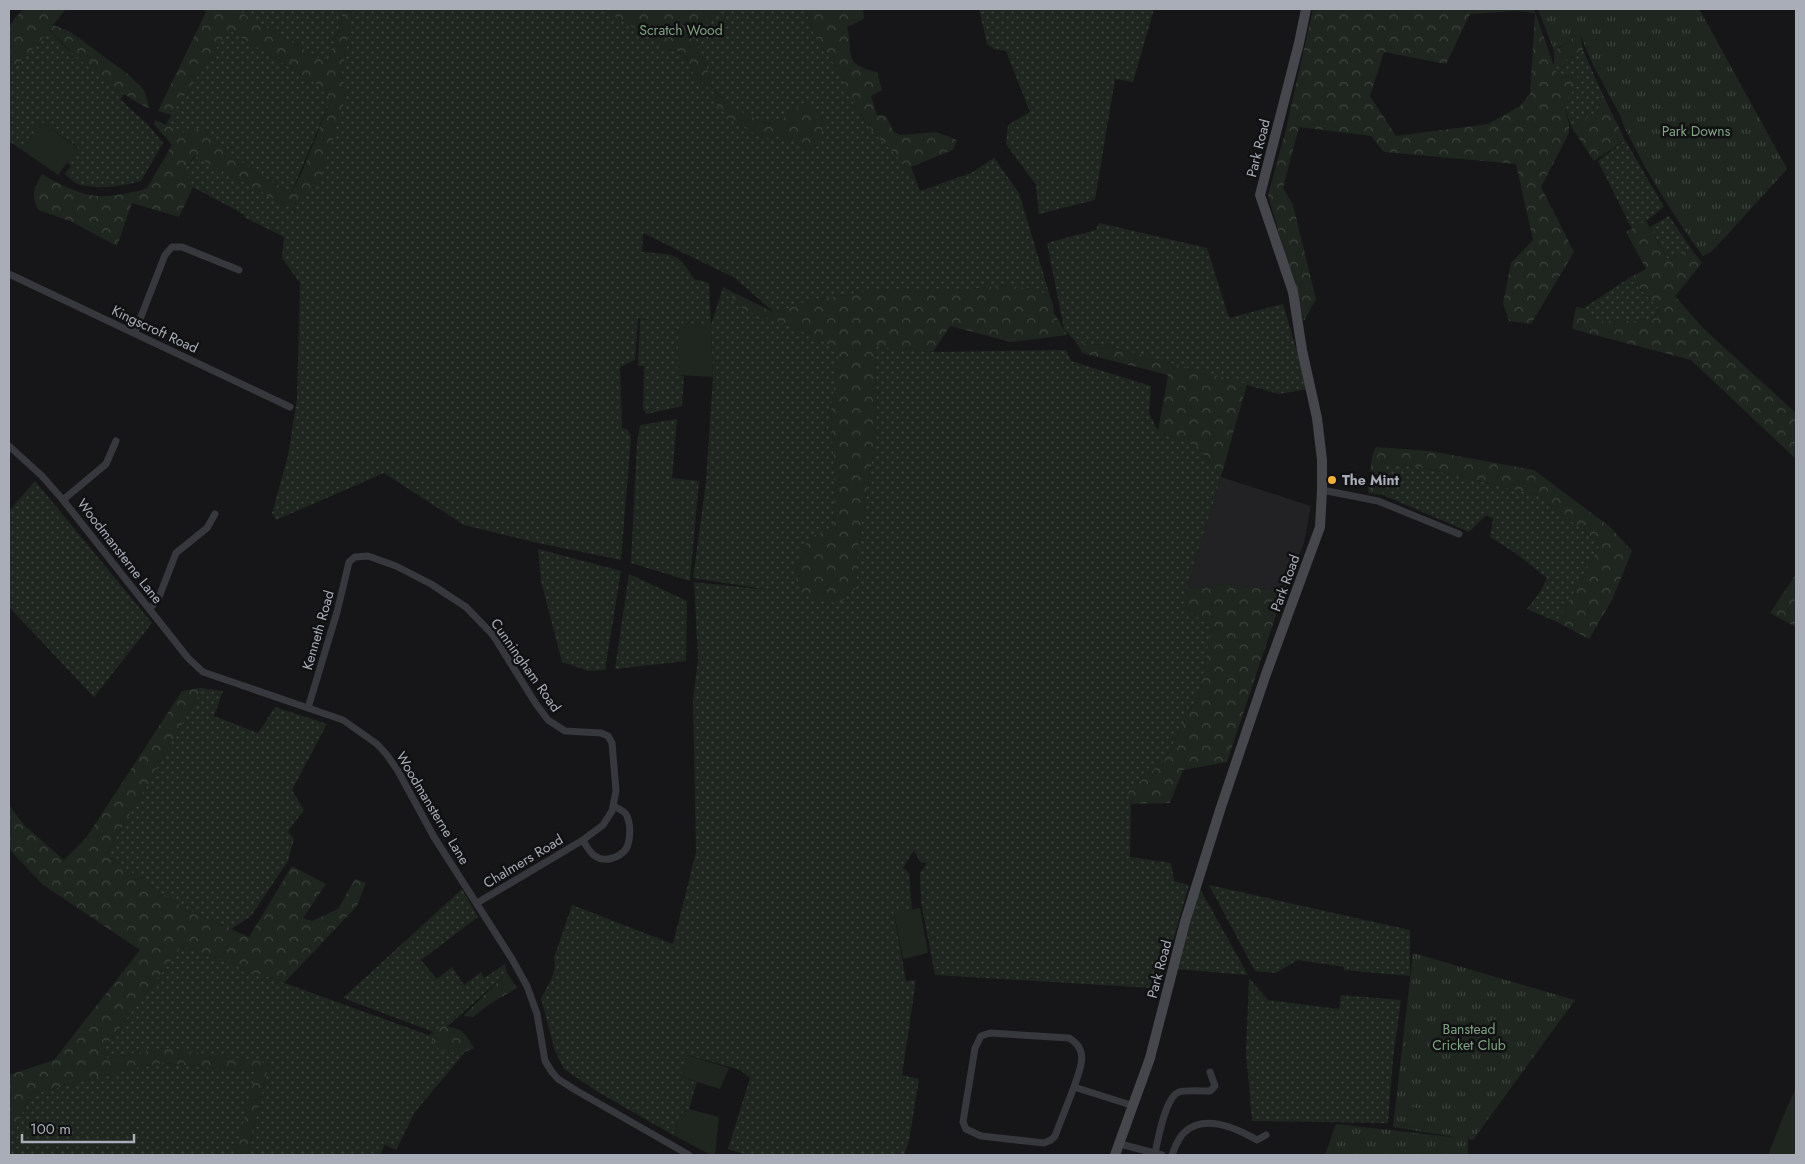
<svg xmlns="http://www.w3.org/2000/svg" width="1805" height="1164" viewBox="0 0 1805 1164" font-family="Jost,sans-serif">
  <defs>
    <pattern id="grass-dots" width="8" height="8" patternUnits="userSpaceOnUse" patternTransform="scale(1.25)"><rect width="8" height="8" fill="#1e261f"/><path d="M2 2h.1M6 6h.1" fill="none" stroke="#3c433d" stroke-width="1.8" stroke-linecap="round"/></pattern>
    <pattern id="forest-crowns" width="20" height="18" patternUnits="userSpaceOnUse" patternTransform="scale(1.25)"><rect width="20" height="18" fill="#1e261f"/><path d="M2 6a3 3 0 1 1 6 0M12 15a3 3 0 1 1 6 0" fill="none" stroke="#3c433d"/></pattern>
    <pattern id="park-tufts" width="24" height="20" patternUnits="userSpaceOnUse" patternTransform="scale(1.25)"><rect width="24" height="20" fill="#1e261f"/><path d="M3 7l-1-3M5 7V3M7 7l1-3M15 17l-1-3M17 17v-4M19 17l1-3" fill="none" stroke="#3c433d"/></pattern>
  </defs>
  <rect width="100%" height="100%" fill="#161618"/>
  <path fill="#222225" d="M1221 477 1311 506 1304 543 1284 591 1225 584 1187 588Z"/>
  <g fill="url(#grass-dots)" fill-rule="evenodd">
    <path d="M235 9H343L341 22 327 63Z"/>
    <path d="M353 9H602L660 43 666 49C683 50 691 62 694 77L713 90 708 71 697 45 719 9H805L815 37 841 74 855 107 874 133 901 160 920 191 971 173 994 158 1019 193 1050 296 1030 288 996 286 947 292 871 291 811 300 775 313 735 278 643 233 642 252C674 255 677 251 694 279L709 283 711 325 723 287 744 310 784 323 840 349 831 411 835 487 833 527 809 538 856 588 858 548 877 429 875 346 933 352 1066 350 1071 361 1151 386 1149 413 1158 431 1198 447 1221 477 1187 588 1185 607 1211 628 1201 689 1164 761 1128 792 1131 804 1130 857 1171 863 1174 881 1189 885 1165 969H1162L1152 988 935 975 921 902 920 873 927 863 920 862 914 850 903 868 909 873 912 910 894 914 906 981 916 980 902 1075 919 1079 909 1141 904 1155H747L728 1149 750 1078 740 1070 688 1055 681 1077 697 1082 689 1109 681 1114 673 1135 598 1092 564 1069 555 1051 541 998C548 986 558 971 554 958L572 905 673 944 696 852 693 700 698 660 694 582 777 591 693 578 706 482 713 377 711 327 677 375 684 376 682 406 647 414 643 409 644 366H638L640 319 657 321 638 318 635 360 620 367 622 428 628 430 631 438 621 560 538 543 464 525 384 473 276 520 272 513 288 456 297 399 300 283 282 258 284 237 244 217 245 215 193 187 184 170 196 156 294 210 345 99 342 72ZM714 91C731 105 756 130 780 120 788 118 796 109 802 104L813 107 824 120 811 151 783 136 762 138 730 119 715 103Z"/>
    <path d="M979 9H1154L1133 82 1115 79 1095 200 1039 214 1036 185 1006 144 1008 125 1030 112 1006 51 994 49 987 44Z"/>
    <path d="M49 30 66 48 124 94 119 102 121 100 149 126 163 143 141 181C124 186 95 190 78 184 73 182 69 177 65 174L71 166 67 163 78 147 41 122 22 150 9 141V74Z"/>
    <path d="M229 30 320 86 331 99 291 193 250 169 205 131 187 135 166 125 171 115Z"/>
    <path d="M1583 50 1602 93 1598 111 1572 128 1564 105 1576 74 1559 78 1555 68Z"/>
    <path d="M1625 140 1664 207 1646 221 1632 229 1598 161Z"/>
    <path d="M1669 216 1692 250 1668 260 1650 227Z"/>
    <path d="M1099 223 1207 248 1229 318 1283 304 1308 389 1279 394 1105 345 1077 343 1064 329 1047 243 1096 230Z"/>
    <path d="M1629 278 1658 307 1655 318 1633 321H1598L1584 308Z"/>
    <path d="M677 419 672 478 699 481 690 581 631 563 637 443 640 425Z"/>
    <path d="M1384 463 1424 468 1538 495 1601 544 1557 622 1527 609 1540 592 1547 578 1515 553 1490 537 1493 519 1486 515 1469 532 1383 495Z"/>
    <path d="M35 481 152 623 94 697 9 607V511Z"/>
    <path d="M538 549 621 571 605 670 589 671 562 662 541 581Z"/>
    <path d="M629 574 687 601 686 661 615 669Z"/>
    <path d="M200 688 223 691 214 716 258 733 275 707 327 724 292 790 304 810 288 831 294 839 288 861 251 916 231 929 185 909 106 855 200 693Z"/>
    <path d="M1209 885 1410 930V976L1344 970V967L1298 960 1276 973 1255 971Z"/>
    <path d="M462 889 478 917 421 960 437 979 452 967 464 985 481 972 484 978 505 964 507 973 439 1034 343 998Z"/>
    <path d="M1200 889 1248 975 1176 969Z"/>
    <path d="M182 946 456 1045 465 1052 415 1112 396 1150 385 1145 380 1155H247L269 1065 165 1048 107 1058 104 1048Z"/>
    <path d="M1249 978 1268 1000 1339 1009 1341 995 1401 1000 1393 1059 1388 1123 1252 1121 1246 1052Z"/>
    <path d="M163 1063 257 1072 235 1155H9V1132L16 1129 29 1095 133 1068Z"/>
  </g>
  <g fill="url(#forest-crowns)" fill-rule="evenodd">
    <path d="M23 9H66L53 25 69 31 128 74 144 90 150 109C114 91 76 59 50 30L9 74V26Z"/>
    <path d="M202 9H235L327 63 341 23 343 9H353L342 72 345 99 320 180 294 210 195 156 184 170 193 187 179 217 132 203 117 246 70 221 38 210C31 194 34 188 42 174 57 183 78 194 96 196 111 197 133 193 147 188L172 145 154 124 155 120 187 134 195 129 205 131 250 169 291 193 302 172 331 99 320 86 229 30 171 115 158 111 206 12Z"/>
    <path d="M602 9H719L697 45 708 71 713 91 742 112 764 123 781 120 802 103 813 107 824 120 820 141 811 151 783 136 762 138 730 119 715 103 713 91 694 77C691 62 683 49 666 49L660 43Z"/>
    <path d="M805 9H863L864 19 847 27C855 56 841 63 877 72L882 90 871 96 877 115 886 116 894 132 900 135 936 132 957 140 953 150 911 167 920 191 901 160 874 133 855 107 841 74 815 37Z"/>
    <path d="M1313 9H1534L1554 66V51L1571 40 1554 50 1538 9H1699L1787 169 1712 251 1703 256C1673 216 1647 172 1625 128 1622 123 1622 118 1620 114 1606 87 1592 62 1580 34L1583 50 1555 68 1559 78 1576 74 1579 80 1564 105 1569 123V133L1541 187 1574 252 1531 324 1509 321 1503 303 1511 263 1533 240 1516 164 1384 152 1371 136 1299 127 1283 188 1293 205 1316 299 1304 321 1268 195 1285 133ZM1516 11 1535 13 1530 94 1520 106 1488 124 1396 136 1370 96 1384 52 1446 64 1470 14Z"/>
    <path d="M1602 93 1625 140 1594 161 1572 128 1598 111Z"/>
    <path d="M1646 221 1668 260 1692 250 1702 263 1675 296 1703 328 1796 413V459L1691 360 1572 329 1576 307 1584 308 1598 321H1633L1655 318 1658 307 1629 278 1646 269 1626 232Z"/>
    <path d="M996 286 1030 288 1050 296 1053 305 1054 313 1067 335 1011 342 950 326 933 352 875 346 877 429 858 548 856 588 839 604 802 595 793 569 809 538 833 527 835 487 831 411 839 349 784 323 744 310 723 287 775 313 811 300 871 291 947 292Z"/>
    <path d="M1077 343 1105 345 1247 384 1221 477 1198 447 1158 431 1168 375 1082 353Z"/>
    <path d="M1376 447 1430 451 1534 470 1609 526 1632 551 1612 600 1589 639 1557 622 1601 544 1538 495 1425 468 1384 463 1383 495 1368 493 1372 456Z"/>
    <path d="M1796 574V627L1770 613Z"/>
    <path d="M1225 584 1284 591 1227 762 1183 770 1170 803 1131 804 1128 792 1164 761 1201 689 1211 628 1185 607 1187 588Z"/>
    <path d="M200 688V693L106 855 185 909 249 937 292 866 326 884 303 918 312 921 338 909 355 879 366 883 357 906 284 983 182 946 104 1048 107 1058 165 1048 259 1061 269 1065 247 1155H235L256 1072 163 1063 133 1068 29 1095 16 1129 9 1132V1075L54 1060 140 950 42 884 9 849V805L24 825 64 860 86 838 182 691Z"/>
    <path d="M507 973 517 988 488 1005 473 1017 463 1016Z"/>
    <path d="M443 1026C463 1029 464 1031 474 1048L460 1054 435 1047 430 1034Z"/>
  </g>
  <g fill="url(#park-tufts)">
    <path d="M1538 9H1699L1787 169 1712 251 1703 256 1674 214 1646 169 1625 128 1621 117 1593 65 1580 34 1554 50Z"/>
    <path d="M1413 953 1575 1000 1473 1140 1468 1139V1155H1325L1336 1124 1461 1138 1393 1127Z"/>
  </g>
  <g fill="#1e261f">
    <path d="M41 122 78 148 58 175 22 150Z"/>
    <path d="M679 323 711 327 713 377 677 375Z"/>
    <path d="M920 908 928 953 903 959 894 913Z"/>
    <path d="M687 1055 729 1068 720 1089 681 1077Z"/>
    <path d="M1796 1087V1155H1768L1785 1112Z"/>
    <path d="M1409 1106 1425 1110 1421 1129 1405 1126Z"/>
    <path d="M689 1109 719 1117 715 1155H711L673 1135 681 1114Z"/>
  </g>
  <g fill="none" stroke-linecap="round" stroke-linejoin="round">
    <g stroke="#37383d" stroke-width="7">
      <path d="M9 274 290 407"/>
      <path d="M135 332 165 255 172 247H182L239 270"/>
      <path d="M9 446 42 476 63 500 188 658 203 672 343 720 377 744 387 755 398 771 434 837 512 959 527 986 537 1014 545 1061 552 1072 558 1079 577 1091 689 1155"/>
      <path d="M1322 490 1378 501 1459 534"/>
      <path d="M63 500 106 464 116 441"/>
      <path d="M150 609 159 597 176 553 207 528 215 514"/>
      <path d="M308 708 337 612 349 562 355 557 368 556 396 566 431 584 466 607 493 635 536 704 548 720 565 731 601 733 608 736 612 743 616 791 612 811 603 825 583 840 477 903"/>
      <path d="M583 840C586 846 589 852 595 856 604 863 619 858 626 849 631 840 631 823 626 814 623 810 618 809 614 806"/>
      <path d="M1074 1087 1055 1136 1051 1140 1044 1143 981 1136 966 1129 963 1122 975 1048 981 1036 990 1033 1069 1038C1090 1050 1080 1069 1074 1087L1134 1106"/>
      <path d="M1120 1144 1162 1155"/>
      <path d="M1155 1153C1158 1140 1165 1097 1179 1092 1183 1090 1203 1091 1210 1091L1215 1086 1210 1072"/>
      <path d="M1172 1155C1175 1147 1179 1136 1186 1131 1206 1114 1238 1129 1257 1140L1266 1135"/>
    </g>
    <path stroke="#45474d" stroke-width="10" d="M1115 1155 1150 1058 1185 922 1221 807 1266 674 1320 527 1322 490V460L1317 418 1302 350 1293 292 1260 195 1299 43 1306 9"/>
  </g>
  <circle fill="#f2b134" stroke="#111113" stroke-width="2" cx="1332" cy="480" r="5"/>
  <g text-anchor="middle" stroke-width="5" stroke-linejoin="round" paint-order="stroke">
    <g font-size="14" fill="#7fa381" stroke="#111113">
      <text x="681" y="35">Scratch Wood</text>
      <text x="1696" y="136">Park Downs</text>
      <text x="1469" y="1034">Banstead<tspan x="1469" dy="16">Cricket Club</tspan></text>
    </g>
    <g font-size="14" fill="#a8adb8" stroke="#111113">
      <text transform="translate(1258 148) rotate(-76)" y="5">Park Road</text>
      <text transform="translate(155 329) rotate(25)" y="5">Kingscroft Road</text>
      <text transform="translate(120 551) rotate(52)" y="5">Woodmansterne Lane</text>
      <text transform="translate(1285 583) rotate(-70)" y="5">Park Road</text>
      <text transform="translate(318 630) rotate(-74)" y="5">Kenneth Road</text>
      <text transform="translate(526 665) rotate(55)" y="5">Cunningham Road</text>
      <text transform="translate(433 808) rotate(59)" y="5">Woodmansterne Lane</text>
      <text transform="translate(523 861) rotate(-31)" y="5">Chalmers Road</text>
      <text transform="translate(1159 969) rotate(-75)" y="5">Park Road</text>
    </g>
    <g font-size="14" font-weight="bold" fill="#a8adb8" stroke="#111113" text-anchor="start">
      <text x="1342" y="485">The Mint</text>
    </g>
  </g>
  <rect width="1805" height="1164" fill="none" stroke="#a8adb8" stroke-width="20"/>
  <path d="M22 1134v8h112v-8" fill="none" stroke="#a8adb8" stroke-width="2.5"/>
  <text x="30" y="1134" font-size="15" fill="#a8adb8" stroke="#111113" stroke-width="4" paint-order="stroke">100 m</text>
</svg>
